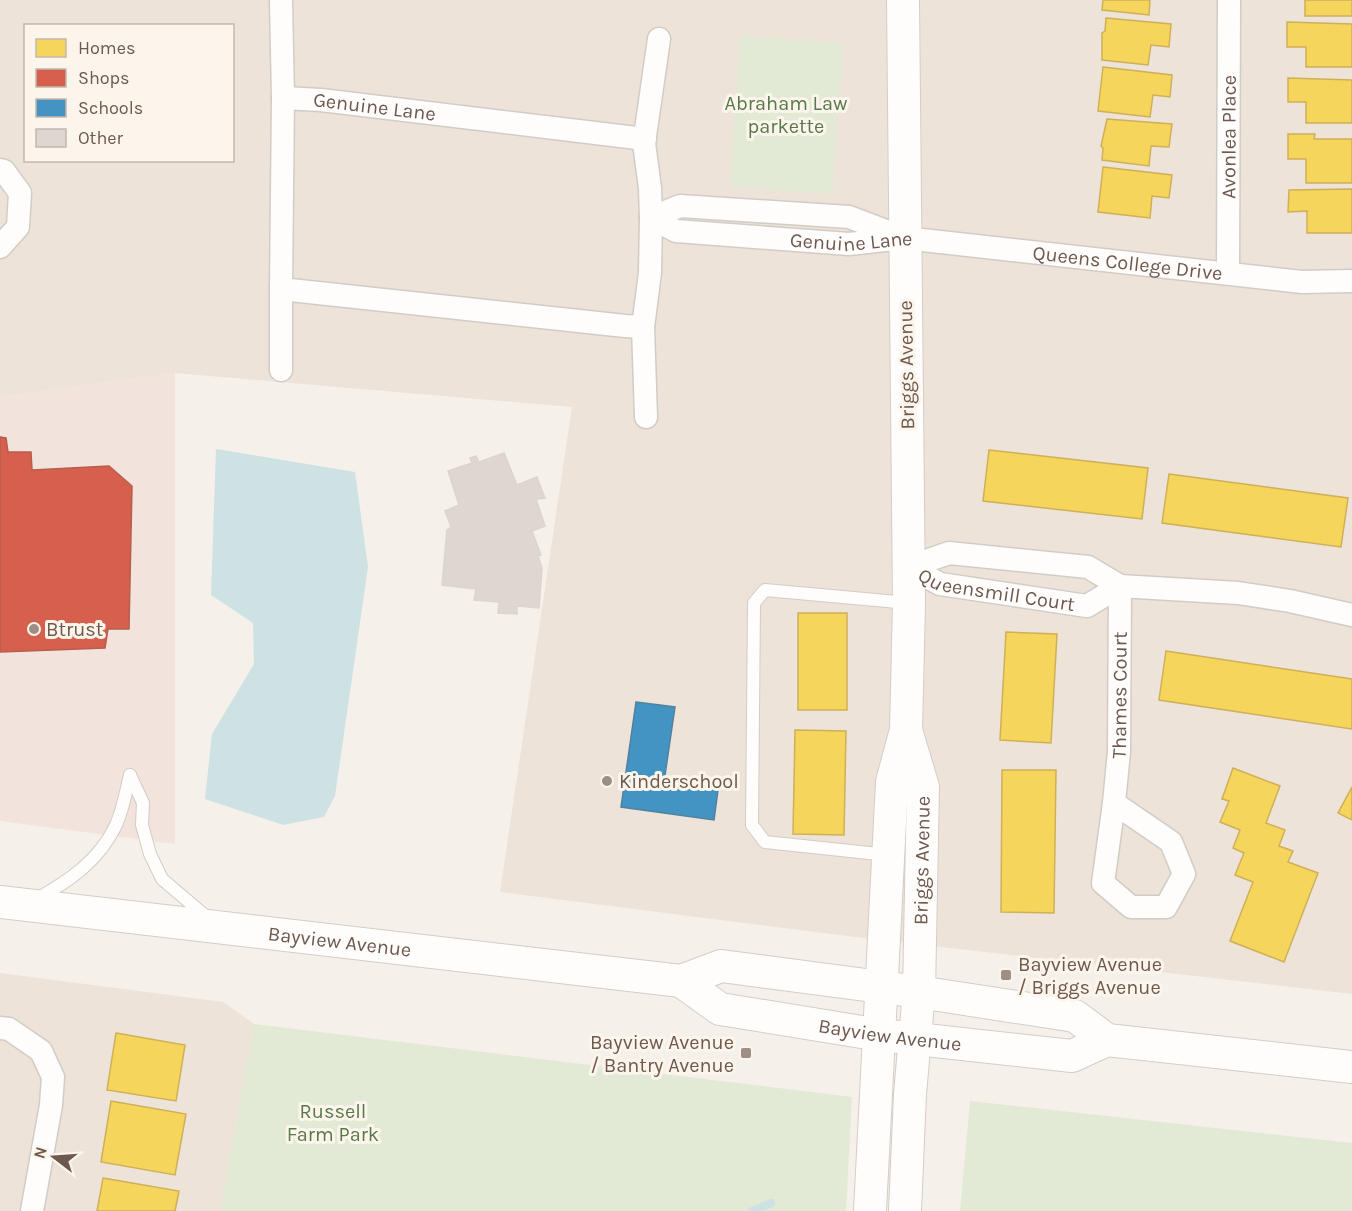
<svg xmlns="http://www.w3.org/2000/svg" width="1352" height="1211" viewBox="0 0 1352 1211" font-family="Karla,sans-serif">
  <rect width="100%" height="100%" fill="#f5f0ea"/>
  <g fill="#ede3d8" fill-rule="evenodd">
    <path d="M0 0H1352V994L855 937 500 892 572 407 175 373 0 397ZM26 26H232V160H26Z"/>
    <path d="M0 973 223 1002 254 1024 220 1211H0Z"/>
  </g>
  <path fill="#f2e3dc" d="M175 373V844L0 821V397Z"/>
  <g fill="#e2ead6">
    <path d="M740 36 843 43 832 194 730 187Z"/>
    <path d="M254 1024 852 1097 846 1211H220Z"/>
    <path d="M970 1101 1352 1143V1211H960Z"/>
  </g>
  <path fill="#cee2e3" d="M216 449 355 472 368 567 335 796 324 817 283 825 205 799 212 734 254 664 253 623 211 595Z"/>
  <g fill="#f6d55c" stroke="#ceb058" stroke-width="1.5">
    <path d="M1103 0H1150L1149 15 1102 10Z"/>
    <rect x="1305" y="0" width="47" height="16"/>
    <path d="M1106 18 1171 24 1169 47 1151 45 1148 65 1102 60V33L1105 31Z"/>
    <path d="M1287 22 1352 24V67H1306V47H1287Z"/>
    <path d="M1103 67 1172 75 1170 97 1153 95 1150 117 1098 111Z"/>
    <path d="M1288 78 1352 80V123H1306V102H1288Z"/>
    <path d="M1107 119 1172 124 1169 147 1151 146 1149 166 1102 160 1103 148 1101 146Z"/>
    <path d="M1288 134H1315L1314 139H1352V183H1306V159H1288Z"/>
    <path d="M1103 167 1172 175 1169 198 1152 196 1150 218 1098 212Z"/>
    <path d="M1352 189V233H1307V211L1288 212 1289 190Z"/>
    <path d="M989 450 1148 468 1142 519 983 501Z"/>
    <path d="M1169 474 1348 498 1341 547 1162 523Z"/>
    <rect x="798" y="613" width="49" height="97"/>
    <path d="M1006 632 1057 634 1051 743 1000 740Z"/>
    <path d="M1166 651 1352 679V729L1159 700Z"/>
    <path d="M795 730 846 731 844 835 793 834Z"/>
    <path d="M1233 768 1280 786 1266 823 1285 830 1279 846 1293 851 1288 862 1318 873 1284 962 1230 941 1253 882 1235 875 1244 853 1233 848 1240 830 1220 822 1229 801 1222 799Z"/>
    <path d="M1002 770H1056L1054 913 1001 912Z"/>
    <path d="M1352 787V820L1338 813Z"/>
    <path d="M116 1033 185 1045 176 1101 107 1090Z"/>
    <path d="M111 1101 186 1114 175 1175 101 1162Z"/>
    <path d="M103 1178 179 1191 175 1211H97Z"/>
  </g>
  <path fill="#d6604d" stroke="#b75e4d" stroke-width="1.5" d="M0 437 6 438 8 452H31L32 470 109 466 132 486 129 629H108L105 648 0 652Z"/>
  <path fill="#4393c3" stroke="#5082a0" stroke-width="1.5" d="M636 702 675 707 664 782 718 790 714 820 621 807Z"/>
  <g fill="none" stroke-linecap="round" stroke-linejoin="round">
    <path stroke="#cee2e3" stroke-width="8" d="M752 1211 771 1203"/>
  </g>
  <path fill="#ded6d0" stroke="#ddd4cd" stroke-width="1.5" d="M504 453 517 485 537 477 545 498 536 499 545 526 532 531 541 555 538 556 542 568 539 608 517 606V614L498 613 499 602 474 600 476 589 442 585 447 530 451 527 445 511 459 505 448 471 472 463 470 458 476 456 479 462Z"/>
  <g fill="none" stroke-linecap="round" stroke-linejoin="round">
    <defs>
      <g id="lane">
        <path d="M130 775 143 803 142 825 150 854 162 879 209 919"/>
        <path d="M888 855 765 842 752 825 754 603 765 590 909 603"/>
        <path d="M35 900C69 881 99 861 116 825 123 810 126 791 130 775"/>
      </g>
      <g id="street">
        <path d="M281 0 283 98 281 289 625 326 643 327 650 273 651 218 650 188 644 143 659 39"/>
        <path id="s1" d="M283 98 321 100 645 139"/>
        <path d="M0 170 4 171 20 193 18 227 0 247"/>
        <path id="s2" d="M651 218 676 231 849 244 904 238 1302 282 1352 281"/>
        <path d="M651 218 680 206 849 217 899 236"/>
        <path id="s3" d="M1228 273 1229 0"/>
        <path d="M643 327 646 417"/>
        <path d="M281 370V289"/>
        <path d="M909 567 949 553 1088 567 1120 586 1238 593 1290 601 1352 615"/>
        <path id="s4" d="M909 567 940 584 1087 606 1120 586"/>
        <path d="M1114 803 1171 842 1184 874 1166 907H1131L1103 883Z"/>
        <path id="s5" d="M1114 803 1119 751 1120 586"/>
        <path d="M0 1028 9 1029 41 1051 53 1077 51 1105 32 1211"/>
      </g>
      <g id="secondary">
        <path id="s6" d="M0 902 681 981 721 966 919 992 1075 1016 1107 1040 1352 1067"/>
        <path id="s7" d="M681 981 720 1009 880 1035 1072 1056 1107 1040"/>
        <path d="M870 1211 892 782 906 730 909 603 903 0"/>
        <path id="s8" d="M905 1211 910 1094 919 992 923 787 906 730"/>
      </g>
    </defs>
    <use href="#lane" stroke="#d2ccc6" stroke-width="14"/>
    <use href="#street" stroke="#d2ccc6" stroke-width="25"/>
    <use href="#secondary" stroke="#d4cdc6" stroke-width="34"/>
    <use href="#lane" stroke="#fefdfc" stroke-width="12"/>
    <use href="#street" stroke="#fefdfc" stroke-width="22"/>
    <use href="#secondary" stroke="#fefdfc" stroke-width="32"/>
  </g>
  <g fill="#9e8e85" stroke="#fcf5ec" stroke-width="2">
    <circle cx="34" cy="629" r="6"/>
    <circle cx="607" cy="781" r="6"/>
    <rect x="1000" y="969" width="12" height="12" rx="3"/>
    <rect x="740" y="1047" width="12" height="12" rx="3"/>
  </g>
  <g text-anchor="middle" stroke-width="6" stroke-linejoin="round" paint-order="stroke">
    <g font-size="20" fill="#59794b" stroke="#fcf5ec">
      <text x="786" y="110">Abraham Law<tspan x="786" dy="23">parkette</tspan></text>
      <text x="333" y="1118">Russell<tspan x="333" dy="23">Farm Park</tspan></text>
    </g>
    <g font-size="20" fill="#6f594e" stroke="#fcf5ec">
      <text dy="7" stroke="none"><textPath href="#s1" startOffset="92">Genuine Lane</textPath></text>
      <text dy="7" stroke="none"><textPath href="#s3" startOffset="136">Avonlea Place</textPath></text>
      <text dy="7" stroke="none"><textPath href="#s2" startOffset="204">Genuine Lane</textPath></text>
      <text dy="7" stroke="none"><textPath href="#s2" startOffset="482">Queens College Drive</textPath></text>
      <text transform="translate(906 365) rotate(-91)" y="7">Briggs Avenue</text>
      <text dy="7" stroke="none"><textPath href="#s4" startOffset="92">Queensmill Court</textPath></text>
      <text dy="7" stroke="none"><textPath href="#s5" startOffset="108">Thames Court</textPath></text>
      <text dy="7" stroke="none"><textPath href="#s8" startOffset="351">Briggs Avenue</textPath></text>
      <text dy="7" stroke="none"><textPath href="#s6" startOffset="342">Bayview Avenue</textPath></text>
      <text dy="7" stroke="none"><textPath href="#s7" startOffset="220">Bayview Avenue</textPath></text>
    </g>
    <g font-size="20" fill="#6f594e" stroke="#fcf5ec" text-anchor="start">
      <text x="46" y="636">Btrust</text>
      <text x="619" y="788">Kinderschool</text>
      <text x="1018" y="971">Bayview Avenue<tspan x="1018" dy="23">/ Briggs Avenue</tspan></text>
      <text x="734" y="1049" text-anchor="end">Bayview Avenue<tspan x="734" dy="23">/ Bantry Avenue</tspan></text>
    </g>
  </g>
  <rect x="24" y="24" width="210" height="138" fill="#fcf5ec" stroke="#c4b7ad" stroke-width="1.5"/>
  <rect x="36" y="39" width="30" height="18" fill="#f6d55c" stroke="#c4b7ad" stroke-width="1.5"/>
  <text x="78" y="54" font-size="18" fill="#6f594e">Homes</text>
  <rect x="36" y="69" width="30" height="18" fill="#d6604d" stroke="#c4b7ad" stroke-width="1.5"/>
  <text x="78" y="84" font-size="18" fill="#6f594e">Shops</text>
  <rect x="36" y="99" width="30" height="18" fill="#4393c3" stroke="#c4b7ad" stroke-width="1.5"/>
  <text x="78" y="114" font-size="18" fill="#6f594e">Schools</text>
  <rect x="36" y="129" width="30" height="18" fill="#ded6d0" stroke="#c4b7ad" stroke-width="1.5"/>
  <text x="78" y="144" font-size="18" fill="#6f594e">Other</text>
  <g transform="translate(54 1157) rotate(287)" stroke="#fcf5ec" stroke-width="4.5" paint-order="stroke">
  <path d="M0-4.5L10 22L0 15L-10 22Z" fill="#6f594e"/>
  <text y="-9" font-size="16" font-weight="bold" text-anchor="middle" fill="#6f594e">N</text>
  </g>
</svg>
